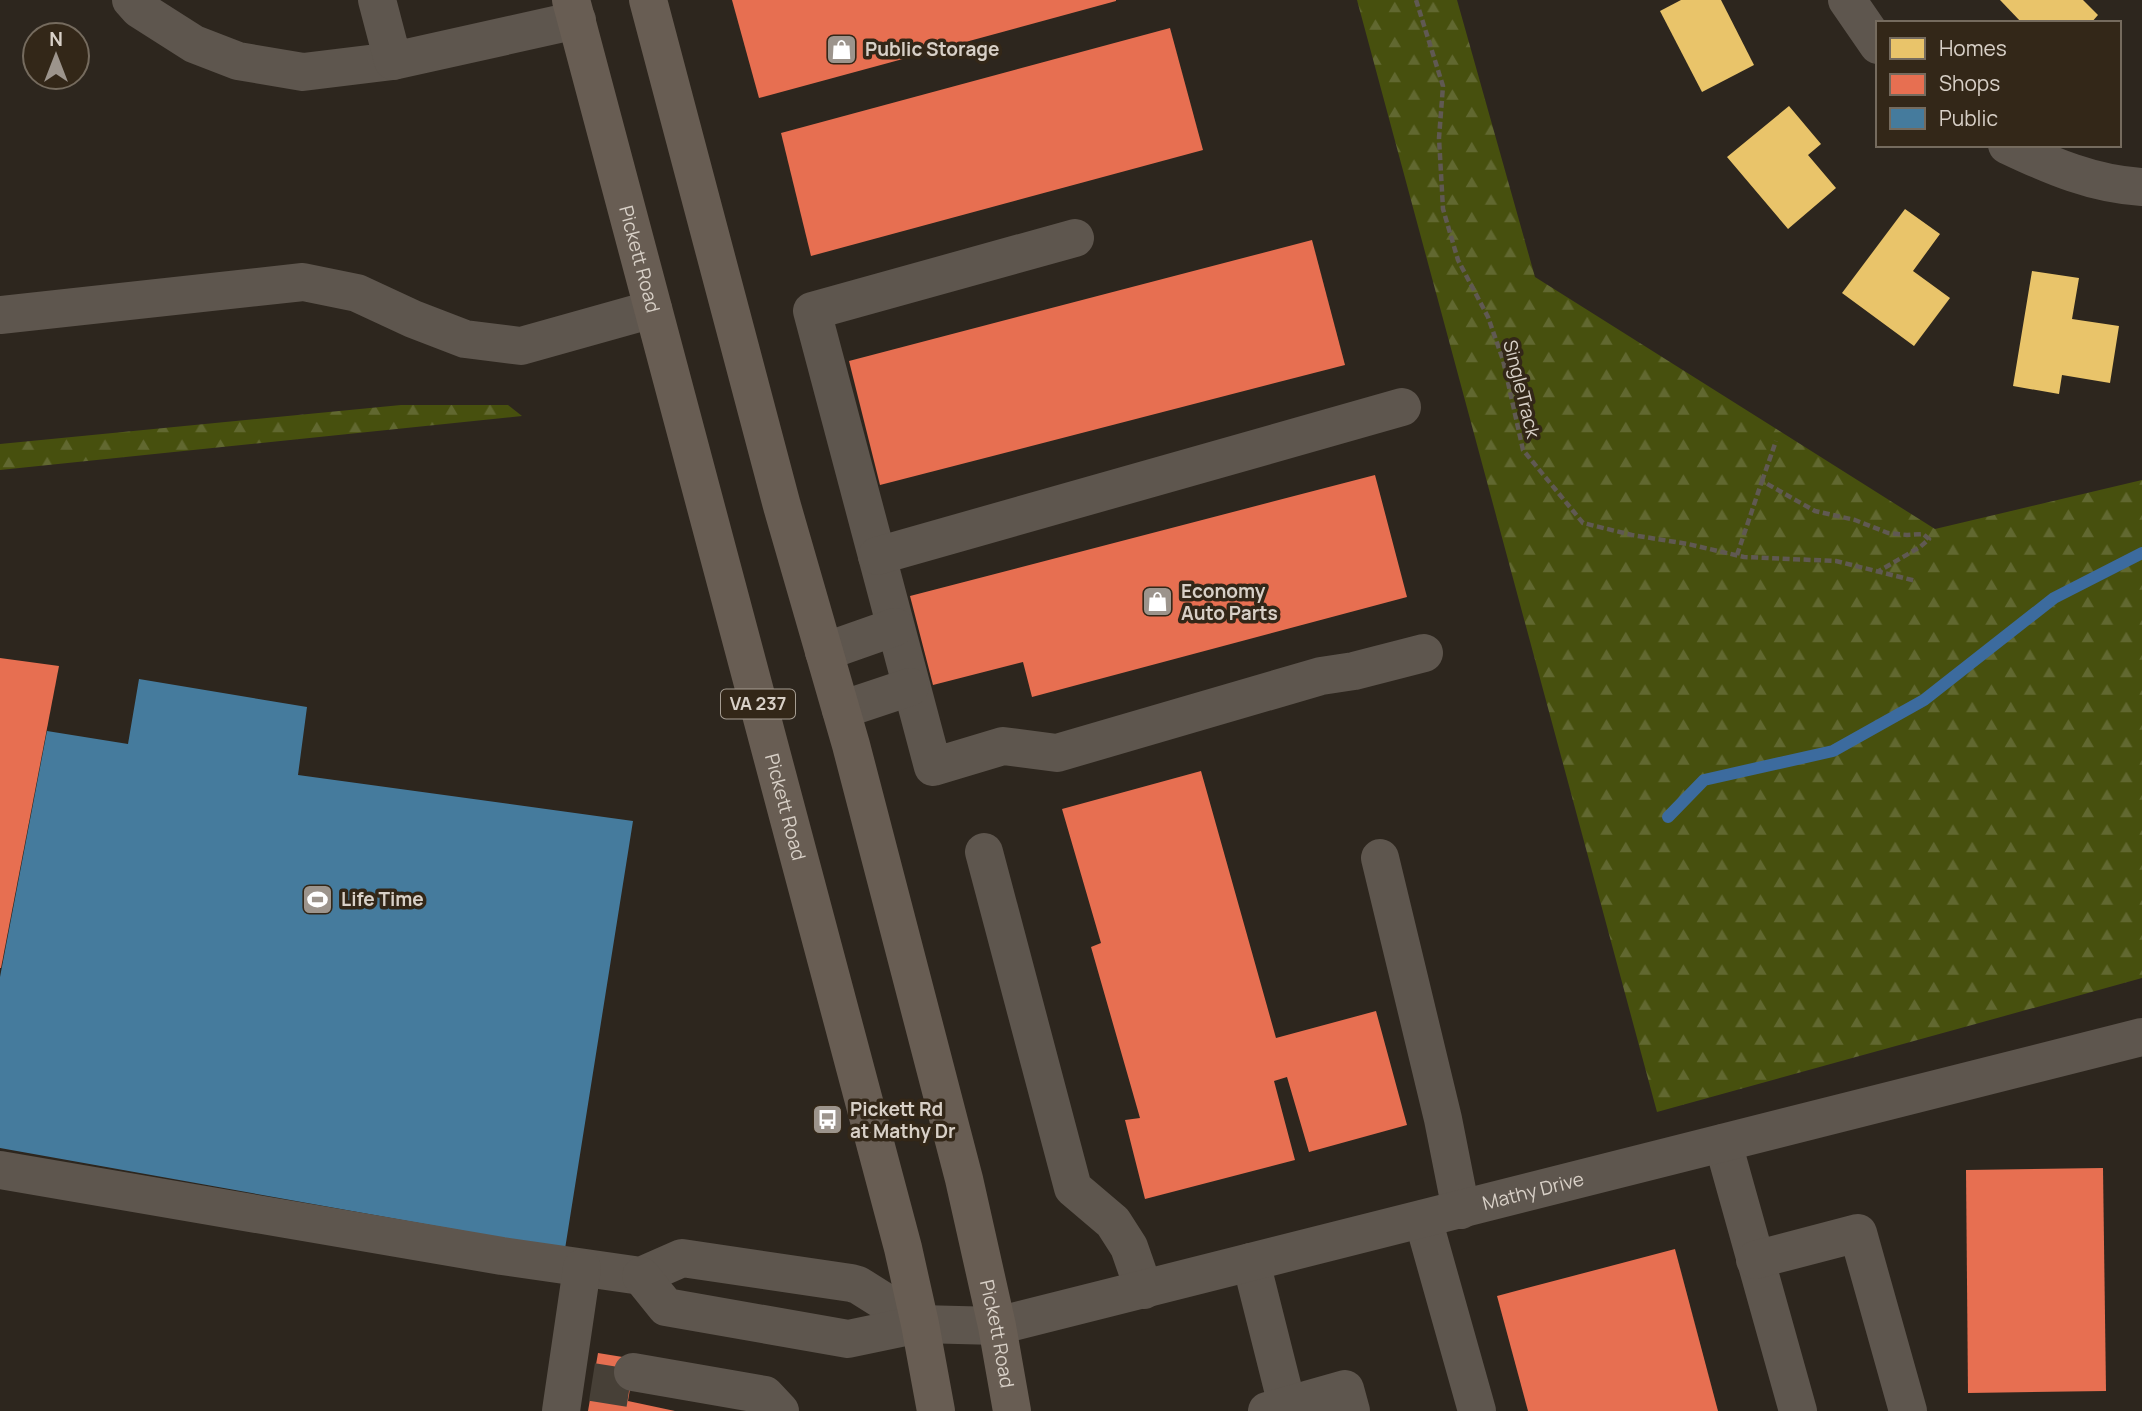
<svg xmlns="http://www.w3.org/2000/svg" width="2142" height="1411" viewBox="0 0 2142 1411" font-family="Manrope,sans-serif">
  <defs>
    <pattern id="forest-firs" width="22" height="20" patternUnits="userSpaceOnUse" patternTransform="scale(1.75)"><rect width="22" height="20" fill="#47500e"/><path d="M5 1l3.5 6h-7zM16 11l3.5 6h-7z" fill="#616830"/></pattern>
  </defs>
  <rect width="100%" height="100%" fill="#2d261e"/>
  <g fill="url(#forest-firs)">
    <path d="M1357 0H1457L1535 277 1935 529 2142 480V978L1657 1112Z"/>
    <path d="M401 405H508L522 416 0 470V444Z"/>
  </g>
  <g fill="#e9c46a">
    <path d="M1681 0H1721L1754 65 1702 92 1660 11Z"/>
    <path d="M2000 0H2083L2098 15 2091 23H2022Z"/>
    <path d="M1789 106 1821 144 1808 155 1836 188 1788 229 1727 157Z"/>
    <path d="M1905 209 1940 234 1913 271 1950 298 1914 346 1842 293Z"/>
    <path d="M2032 271 2079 278 2072 319 2119 326 2110 383 2062 375 2059 394 2013 386Z"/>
  </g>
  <g fill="#e76f51">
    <path d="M732 0H1116V1L759 98Z"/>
    <path d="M1170 28 1203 150 811 256 781 133Z"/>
    <path d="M1312 240 1345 365 880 485 849 361Z"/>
    <path d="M1375 475 1407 597 1032 697 1023 662 933 685 910 596Z"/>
    <path d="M0 658 59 666 1 968H0Z"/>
    <path d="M1201 771 1276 1038 1376 1011 1407 1125 1309 1152 1287 1077 1274 1081 1295 1160 1145 1199 1125 1120 1140 1118 1091 947 1101 943 1062 809Z"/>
    <path d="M2103 1168 2106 1391 1968 1393 1966 1170Z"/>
    <path d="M1675 1249 1718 1411H1528L1497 1296Z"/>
    <path d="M598 1353 635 1359 628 1401 675 1411H588Z"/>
  </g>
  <path fill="#457b9d" d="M139 679 307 707 298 775 633 821 565 1249 0 1148V977L47 731 128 744Z"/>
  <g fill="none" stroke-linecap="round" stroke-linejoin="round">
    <path stroke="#3c6b9e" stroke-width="12" d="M1668 817 1704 780 1833 751 1924 700 2054 598 2142 553"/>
    <path stroke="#474037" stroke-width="38" stroke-dasharray="38 19" stroke-linecap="butt" d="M592 1382 630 1388"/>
    <g stroke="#605952" stroke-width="4.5" stroke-dasharray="7 3.5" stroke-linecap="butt">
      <path d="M1416 0 1443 86 1439 138 1443 209 1458 260 1488 317 1503 360 1523 450 1583 523 1632 535 1688 544 1744 557 1836 561 1916 581"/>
      <path d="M1762 481 1776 441"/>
      <path d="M1737 555 1762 481 1815 511 1855 520 1888 533 1907 535 1923 534 1929 539 1920 547 1879 571"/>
    </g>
    <g stroke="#5e564e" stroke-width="38">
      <path d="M131 0 139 9 194 44 238 61 303 72 393 61"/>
      <path d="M377 0 393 61 577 20"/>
      <path d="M1847 0 1878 45"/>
      <path d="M2007 145C2051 166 2093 184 2142 187"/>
      <path d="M1075 238 812 311 933 767 1003 746 1057 753 1321 676 1354 671 1424 653"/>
      <path d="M0 315 303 282 357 293 413 319 465 339 521 346 653 309"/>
      <path d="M877 556 1402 407"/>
      <path d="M824 652 895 627"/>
      <path d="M841 710 910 687"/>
      <path d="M984 852 1073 1188 1113 1222 1129 1247 1144 1290"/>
      <path d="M1380 858 1443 1119 1461 1210"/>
      <path d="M1723 1143 1798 1411"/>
      <path d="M0 1170 502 1256 641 1276 682 1258 851 1283 858 1285 920 1324"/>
      <path d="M1423 1219 1477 1411"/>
      <path d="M1755 1260 1858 1233 1908 1411"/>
      <path d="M1251 1262 1287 1405"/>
      <path id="s1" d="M641 1276 666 1307 848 1339 920 1324 997 1326 2142 1037"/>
      <path d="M633 1372 765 1395 780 1411"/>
      <path d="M561 1411 582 1268"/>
      <path d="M1267 1411 1345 1389 1351 1411"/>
    </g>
    <g stroke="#685d53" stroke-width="38">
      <path id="s2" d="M571 0 903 1248 920 1324 936 1411"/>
      <path id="s3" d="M648 0 782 506 851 745 964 1179 997 1326 1012 1411"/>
    </g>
  </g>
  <defs>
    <symbol id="shop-square" viewBox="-11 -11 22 22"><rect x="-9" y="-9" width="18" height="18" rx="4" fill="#9c948c" stroke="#332718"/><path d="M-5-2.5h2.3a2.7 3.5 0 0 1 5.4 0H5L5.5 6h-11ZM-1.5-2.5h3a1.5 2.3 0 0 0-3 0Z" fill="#fff"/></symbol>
    <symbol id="stadium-square" viewBox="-11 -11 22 22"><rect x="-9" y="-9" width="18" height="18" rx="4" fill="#9c948c" stroke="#332718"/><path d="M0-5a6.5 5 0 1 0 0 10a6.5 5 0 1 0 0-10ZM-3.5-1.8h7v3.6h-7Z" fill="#fff"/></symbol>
    <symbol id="bus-square" viewBox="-11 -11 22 22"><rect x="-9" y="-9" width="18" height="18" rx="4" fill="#9c948c" stroke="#332718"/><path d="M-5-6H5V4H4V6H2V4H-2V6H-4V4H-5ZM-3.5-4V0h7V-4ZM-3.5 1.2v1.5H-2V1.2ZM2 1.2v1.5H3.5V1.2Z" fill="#fff"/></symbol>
  </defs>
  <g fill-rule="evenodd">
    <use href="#shop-square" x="824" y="32" width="35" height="35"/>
    <use href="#shop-square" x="1140" y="584" width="35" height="35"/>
    <use href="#stadium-square" x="300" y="882" width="35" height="35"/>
    <use href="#bus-square" x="810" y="1102" width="35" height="35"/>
  </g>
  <g text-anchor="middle" stroke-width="7" stroke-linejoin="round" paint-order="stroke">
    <rect fill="#332718" stroke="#a69d92" stroke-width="2" x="721" y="689.5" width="74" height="29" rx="5"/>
    <g font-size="18" font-weight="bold" fill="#d8d0c7">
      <text x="758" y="710">VA 237</text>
    </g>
    <g font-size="19" font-weight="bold" fill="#d8d0c7" stroke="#332718" text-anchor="start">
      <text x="865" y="56">Public Storage</text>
      <text x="1181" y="598">Economy<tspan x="1181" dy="22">Auto Parts</tspan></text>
      <text x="341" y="906">Life Time</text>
      <text x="850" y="1116">Pickett Rd<tspan x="850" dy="22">at Mathy Dr</tspan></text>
    </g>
    <g font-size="19" fill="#d8d0c7" stroke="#332718">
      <text dy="7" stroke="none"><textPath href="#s2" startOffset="268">Pickett Road</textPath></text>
      <text transform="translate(1522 389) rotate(76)" y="7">SingleTrack</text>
      <text dy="7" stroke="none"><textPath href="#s2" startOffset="835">Pickett Road</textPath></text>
      <text dy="7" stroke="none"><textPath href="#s1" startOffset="928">Mathy Drive</textPath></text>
      <text dy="7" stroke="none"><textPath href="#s3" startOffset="1379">Pickett Road</textPath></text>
    </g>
  </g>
  <rect x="1876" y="21" width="245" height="126" fill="#332718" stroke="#756b5e" stroke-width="2"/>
  <rect x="1890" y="38" width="35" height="21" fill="#e9c46a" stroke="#756b5e" stroke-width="2"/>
  <text x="1939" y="56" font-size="21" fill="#d8d0c7">Homes</text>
  <rect x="1890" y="74" width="35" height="21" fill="#e76f51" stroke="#756b5e" stroke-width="2"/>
  <text x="1939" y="91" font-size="21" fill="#d8d0c7">Shops</text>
  <rect x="1890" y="108" width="35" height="21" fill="#457b9d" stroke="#756b5e" stroke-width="2"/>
  <text x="1939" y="126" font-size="21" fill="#d8d0c7">Public</text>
  <g transform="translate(56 56)"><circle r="33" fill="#332718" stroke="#756b5e" stroke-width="2"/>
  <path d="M0-5L12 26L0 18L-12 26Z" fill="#9c948c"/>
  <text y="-10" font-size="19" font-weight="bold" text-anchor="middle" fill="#d8d0c7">N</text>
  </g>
</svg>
